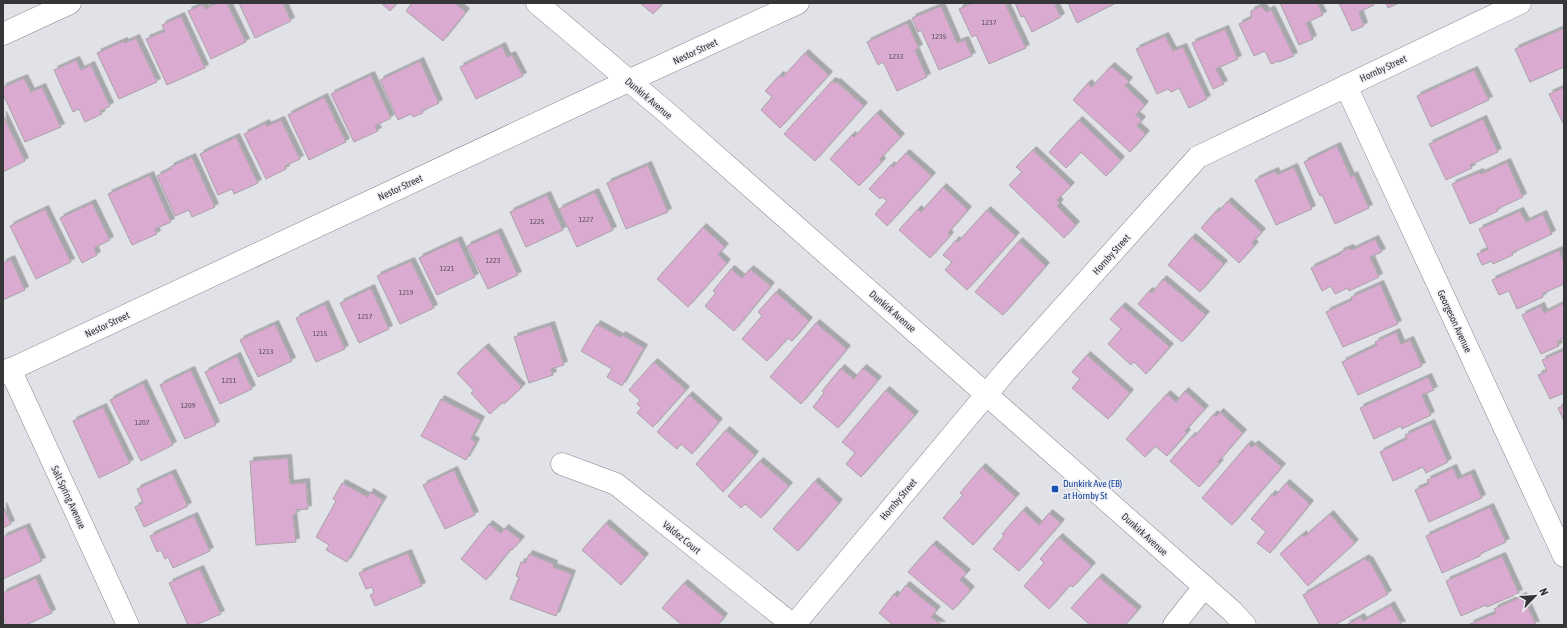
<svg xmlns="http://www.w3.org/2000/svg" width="1567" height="628" viewBox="0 0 1567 628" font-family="'Asap Condensed',sans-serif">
  <defs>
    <filter id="shadow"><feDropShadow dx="3.5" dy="-3.5" stdDeviation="0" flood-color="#0004"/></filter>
  </defs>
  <rect width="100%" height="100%" fill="#e0e2e7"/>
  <g fill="#dbaad0" stroke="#a8a3a7" filter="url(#shadow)">
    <path d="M217 3H227L246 42 211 59 188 11 203 4 205 9Z"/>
    <path d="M239 3H283L291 21 255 38Z"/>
    <path d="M381 3H397L390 11Z"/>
    <path d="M412 3H455L466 12 443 41 406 11Z"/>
    <path d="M640 3H663L653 14Z"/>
    <path d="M972 3H1005L1026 48 989 64 976 35 972 37 959 9Z"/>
    <path d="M1015 3H1054L1061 17 1032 32 1024 16 1021 17Z"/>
    <path d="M1068 3H1114V4L1077 23Z"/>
    <path d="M1280 3H1317L1323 15 1306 23 1313 39 1299 45Z"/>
    <path d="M1339 3H1373L1374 5 1359 12 1364 26 1352 31Z"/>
    <path d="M1386 3H1399L1388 8Z"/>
    <path d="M941 6 957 43 965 40 972 56 939 70 921 30 918 32 912 18Z"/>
    <path d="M1261 6 1267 12 1271 9 1294 56 1279 62V61L1271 64 1265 51 1254 56 1239 24 1251 18V11Z"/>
    <path d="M181 16 205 68 167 85 146 39 165 31 162 25Z"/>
    <path d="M907 23 919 48 915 50 927 77 897 91 883 62 878 65 867 42Z"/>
    <path d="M1564 28V67L1530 82 1515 49Z"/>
    <path d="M1225 29 1238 59 1216 69 1224 84 1213 89 1192 43Z"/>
    <path d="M1165 36 1173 51 1183 47 1207 99 1189 108 1179 88 1171 92 1168 89 1157 94 1136 49Z"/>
    <path d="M136 38 157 82 119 99 97 53 124 41 125 43Z"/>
    <path d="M502 46 507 57 512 55 523 76 476 99 460 67Z"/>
    <path d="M805 53 829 75 780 128 761 110 772 97 765 91 780 75 783 77Z"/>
    <path d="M76 60 81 70 91 65 110 106 100 111 102 114 85 122 79 109 73 112 54 70Z"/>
    <path d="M420 61 439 103 422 111 423 113 413 117 411 114 398 120 380 80Z"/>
    <path d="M1111 66 1129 81 1125 86 1145 105 1136 115 1142 120 1137 126 1146 134 1130 152 1073 100 1088 83 1092 87Z"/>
    <path d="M1474 70 1489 100 1431 127 1417 96Z"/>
    <path d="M371 75 391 118 375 126 378 131 354 142 331 94Z"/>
    <path d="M24 78 31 92 42 87 61 127 25 142 3 94V87Z"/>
    <path d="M832 81 836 83 837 82 864 106 815 161 784 134Z"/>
    <path d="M1564 87V123H1563L1549 94Z"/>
    <path d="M324 97 346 142 309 160 288 115Z"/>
    <path d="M877 113 901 137 880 159 882 162 859 186 830 159 852 135 854 137Z"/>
    <path d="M3 115 25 161 3 172Z"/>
    <path d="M1483 119 1498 152 1470 165 1472 168 1446 180 1429 144Z"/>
    <path d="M281 120 300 159 285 166 286 169 266 179 244 134 266 123 267 126Z"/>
    <path d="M1079 120 1121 160 1106 176 1081 152 1066 168 1049 152Z"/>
    <path d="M236 137 258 183 234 194 232 189 218 195 200 154Z"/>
    <path d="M1337 146 1351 177 1354 175 1369 208 1335 224 1322 195 1320 196 1304 162Z"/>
    <path d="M1033 150 1071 186 1057 200 1060 203 1057 206 1076 225 1064 238 1009 185 1022 172 1016 167Z"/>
    <path d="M906 153 932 176 887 226 875 214 887 201 882 197 880 199 869 189 891 165 893 167Z"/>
    <path d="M192 157 215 207 192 217 189 210 175 216 157 176 171 169 170 167Z"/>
    <path d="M1507 162 1523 197 1497 209 1498 211 1470 224 1452 184 1480 172 1481 174Z"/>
    <path d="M648 165 668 212 626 229 607 183Z"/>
    <path d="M1294 167 1312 209 1276 225 1255 180 1275 171 1277 175Z"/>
    <path d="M150 175 171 222 155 229 157 234 132 245 108 194Z"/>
    <path d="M943 187 968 210 948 233 950 236 930 258 899 230 918 209 921 212Z"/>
    <path d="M595 192 613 230 577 247 559 209Z"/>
    <path d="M547 195 563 230 526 247 510 212Z"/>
    <path d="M1228 201 1262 232 1252 243 1255 245 1239 263 1201 228 1216 211 1218 212Z"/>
    <path d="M92 203 110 240 94 248 97 255 82 263 60 218Z"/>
    <path d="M45 209 71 262 36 279 10 226Z"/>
    <path d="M987 210 1016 236 967 290 945 270 952 262 943 255 956 240 958 242Z"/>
    <path d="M1520 211 1526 222 1543 214 1552 234 1512 253 1513 255 1493 264 1492 261 1482 265 1477 254 1488 249 1479 229Z"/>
    <path d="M703 227 725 247 718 255 727 263 688 307 657 279Z"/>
    <path d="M498 232 518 275 488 289 467 246Z"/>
    <path d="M1192 237 1224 264 1200 292 1168 265Z"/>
    <path d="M1375 239 1382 252 1370 257 1379 277 1349 291 1348 288 1335 294 1331 286 1322 291 1311 268 1341 254 1340 252 1350 248 1352 250Z"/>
    <path d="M458 240 475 277 437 295 419 258Z"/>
    <path d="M1019 241 1046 266 1003 315 975 292Z"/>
    <path d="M1559 250 1564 262V284L1542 294 1543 297 1517 309 1509 291 1499 295 1492 280Z"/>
    <path d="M11 259 25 290 3 300V263Z"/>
    <path d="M411 261 434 308 400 324 377 276Z"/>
    <path d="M731 269 742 278 750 269 771 286 734 331 705 306 716 293 713 291Z"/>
    <path d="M1163 279 1206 315 1182 342 1138 304 1149 291 1152 293Z"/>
    <path d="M1380 284 1398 324 1343 347 1326 312 1352 300 1351 297Z"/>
    <path d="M371 288 389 329 359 343 340 303Z"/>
    <path d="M776 292 809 321 792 341 788 338 767 361 742 339 762 316 758 312Z"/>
    <path d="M1564 303V338L1557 342 1559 346 1541 354 1522 315 1541 306 1544 313Z"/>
    <path d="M325 304 345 349 316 362 296 318Z"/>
    <path d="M1122 306 1170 347 1146 374 1134 362 1131 365 1108 344 1121 329 1110 319Z"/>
    <path d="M816 323 847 349 801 404 770 377Z"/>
    <path d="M275 324 292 361 258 377 240 340Z"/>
    <path d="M597 324 620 337 622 335 644 348 622 386 607 377 612 369 581 351Z"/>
    <path d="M551 325 564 365 551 369 553 375 529 383 514 337Z"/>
    <path d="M1396 332 1401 344 1410 340 1422 366 1358 395 1342 362 1377 345 1375 342Z"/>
    <path d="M485 347 522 387 504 404 503 402 490 414 471 393 474 391 457 373Z"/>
    <path d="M1564 350V393L1550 399 1538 375 1547 371 1542 360Z"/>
    <path d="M1087 355 1130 393 1108 419 1072 388 1080 379 1072 372Z"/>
    <path d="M237 356 252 389 220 404 205 372Z"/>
    <path d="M654 362 686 390 653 427 637 413 641 408 637 404 640 400 629 390Z"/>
    <path d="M841 368 854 379 863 368 878 380 838 428 813 407 824 393 822 391Z"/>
    <path d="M191 370 216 425 185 439 160 385Z"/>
    <path d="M1428 377 1434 390 1422 395 1431 415 1402 429 1401 426 1374 439 1360 408Z"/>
    <path d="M143 383 173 445 141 461 110 400Z"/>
    <path d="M886 390 915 415 861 477 846 464 855 453 842 442Z"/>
    <path d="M1185 391 1205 409 1185 431 1187 433 1167 456 1155 446 1145 457 1126 439 1167 394 1176 402Z"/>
    <path d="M689 395 719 422 692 454 681 444 677 449 657 432Z"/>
    <path d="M441 399 481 420 471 439 476 442 466 460 421 436Z"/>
    <path d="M1564 405V421L1558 408Z"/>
    <path d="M103 407 130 463 99 478 73 421Z"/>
    <path d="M1220 412 1243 433 1218 462 1220 463 1199 487 1170 461 1192 436 1194 437 1214 414 1216 416Z"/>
    <path d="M1431 423 1448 462 1426 473 1423 467 1393 481 1380 452 1407 439 1405 435Z"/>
    <path d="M726 430 755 455 723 492 696 464Z"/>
    <path d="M1248 444 1252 447 1255 444 1282 467 1232 525 1202 498Z"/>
    <path d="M288 458 290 484 306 482 308 509 296 510V515H293L296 542 256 545 250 461Z"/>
    <path d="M760 461 789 486 761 518 745 504 741 508 728 496Z"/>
    <path d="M982 467 1016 497 973 545 943 518 963 495 960 493Z"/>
    <path d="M1453 468 1458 479 1471 473 1482 498 1429 522 1415 490 1429 484 1427 480Z"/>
    <path d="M454 470 475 515 445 529 423 485Z"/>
    <path d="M172 473 188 506 144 527 135 507 143 503 137 489Z"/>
    <path d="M815 481 839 503 798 551 773 529Z"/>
    <path d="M342 483 368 497 370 492 383 500 347 562 326 550 329 545 316 537 336 501 333 499Z"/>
    <path d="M1286 483 1310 504 1270 553 1257 543 1266 532 1251 519 1272 494 1275 496Z"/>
    <path d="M3 506 11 524 3 528Z"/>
    <path d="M1490 507 1506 542 1480 554V556L1442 573 1426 536Z"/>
    <path d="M1023 510 1039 525 1049 513 1061 523 1019 571 993 549 1004 536 1002 534Z"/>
    <path d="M1330 514 1355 543 1308 586 1280 554 1303 534 1304 537Z"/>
    <path d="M194 516 210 551 173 568 168 557 165 559 161 550 157 552 150 536Z"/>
    <path d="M606 523 645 557 621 585 582 550Z"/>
    <path d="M489 524 501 533 505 528 521 540 512 550 511 549 486 580 461 559Z"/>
    <path d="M26 527 42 561 3 579V537Z"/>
    <path d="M1059 537 1092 566 1073 587 1070 585 1049 609 1024 586 1044 563 1040 559Z"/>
    <path d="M933 544 967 573 960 580 971 590 953 610 908 572Z"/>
    <path d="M408 553 422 586 375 606 370 595 374 593 372 587 366 589 359 573Z"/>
    <path d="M529 554 554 564 553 567 572 574 556 616 510 599 519 577 516 576 521 562 525 563Z"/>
    <path d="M1502 556 1519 593 1487 607 1486 605 1461 616 1446 581Z"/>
    <path d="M1366 558 1367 561 1369 560 1388 594 1335 625H1320L1303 595Z"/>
    <path d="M200 569 221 614 196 625H188L169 583Z"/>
    <path d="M1099 577 1138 610 1125 625H1090L1071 608Z"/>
    <path d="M36 578 52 613 26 625H6L3 618V593Z"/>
    <path d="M684 583 724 617 718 625H682L662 608Z"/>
    <path d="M906 585 937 610 931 617 942 625H893L879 613 894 594 897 597Z"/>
    <path d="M1523 596 1536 625H1471L1470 624 1496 613 1494 609Z"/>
    <path d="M1391 605 1402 625H1346L1361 617 1363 621Z"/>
  </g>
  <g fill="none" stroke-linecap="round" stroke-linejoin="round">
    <defs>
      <g id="minor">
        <path d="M537 3 666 112 1232 611 1245 625"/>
        <path d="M3 34 70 3"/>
        <path d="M1346 86 1564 556"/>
        <path d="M10 369 128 625"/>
        <path d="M3 373 600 94 798 3"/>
        <path d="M562 464 616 484 793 625"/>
        <path d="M794 625 1006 371 1198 157 1520 3"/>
        <path d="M1174 625 1204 587"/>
      </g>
    </defs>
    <use href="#minor" stroke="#86888c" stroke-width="23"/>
    <use href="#minor" stroke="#fff" stroke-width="22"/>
  </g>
  <rect fill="#1a4fb4" stroke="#edeff4" stroke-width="1.5" x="1051" y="485" width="8" height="8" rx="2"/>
  <g text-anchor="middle" stroke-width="3" stroke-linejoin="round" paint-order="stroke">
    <g font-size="8" fill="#5e535e">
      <text x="989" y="25">1237</text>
      <text x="939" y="39">1235</text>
      <text x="896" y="59">1233</text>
      <text x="586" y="222">1227</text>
      <text x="537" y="224">1225</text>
      <text x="493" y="263">1223</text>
      <text x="447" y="271">1221</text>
      <text x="406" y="295">1219</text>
      <text x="365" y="319">1217</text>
      <text x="320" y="336">1215</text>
      <text x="266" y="354">1213</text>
      <text x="229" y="383">1211</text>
      <text x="188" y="408">1209</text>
      <text x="142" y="425">1207</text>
    </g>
    <g font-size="10" fill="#353638" stroke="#edeff4">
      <text transform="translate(695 51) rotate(-25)" y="4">Nestor Street</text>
      <text transform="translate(1383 68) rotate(-25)" y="4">Hornby Street</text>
      <text transform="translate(649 98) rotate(40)" y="4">Dunkirk Avenue</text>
      <text transform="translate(400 187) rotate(-25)" y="4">Nestor Street</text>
      <text transform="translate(1111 254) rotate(-48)" y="4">Hornby Street</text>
      <text transform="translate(893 311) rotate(41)" y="4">Dunkirk Avenue</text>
      <text transform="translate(1455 321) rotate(65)" y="4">Georgeson Avenue</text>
      <text transform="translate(107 324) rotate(-25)" y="4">Nestor Street</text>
      <text transform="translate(69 497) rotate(65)" y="4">Salt Spring Avenue</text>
      <text transform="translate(898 499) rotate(-50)" y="4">Hornby Street</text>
      <text transform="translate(1145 534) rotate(42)" y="4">Dunkirk Avenue</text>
      <text transform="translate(682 537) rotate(39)" y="4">Valdez Court</text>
    </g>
    <g font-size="10" fill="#164399" stroke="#edeff4" text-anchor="start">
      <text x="1063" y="487">Dunkirk Ave (EB)<tspan x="1063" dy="12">at Hornby St</tspan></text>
    </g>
  </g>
  <rect width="1567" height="628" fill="none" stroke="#353638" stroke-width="8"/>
  <g transform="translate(1535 596) rotate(65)" stroke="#edeff4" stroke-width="3" paint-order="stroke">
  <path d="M0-3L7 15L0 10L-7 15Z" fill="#353638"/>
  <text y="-6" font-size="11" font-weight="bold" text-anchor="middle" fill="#353638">N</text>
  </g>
</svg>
